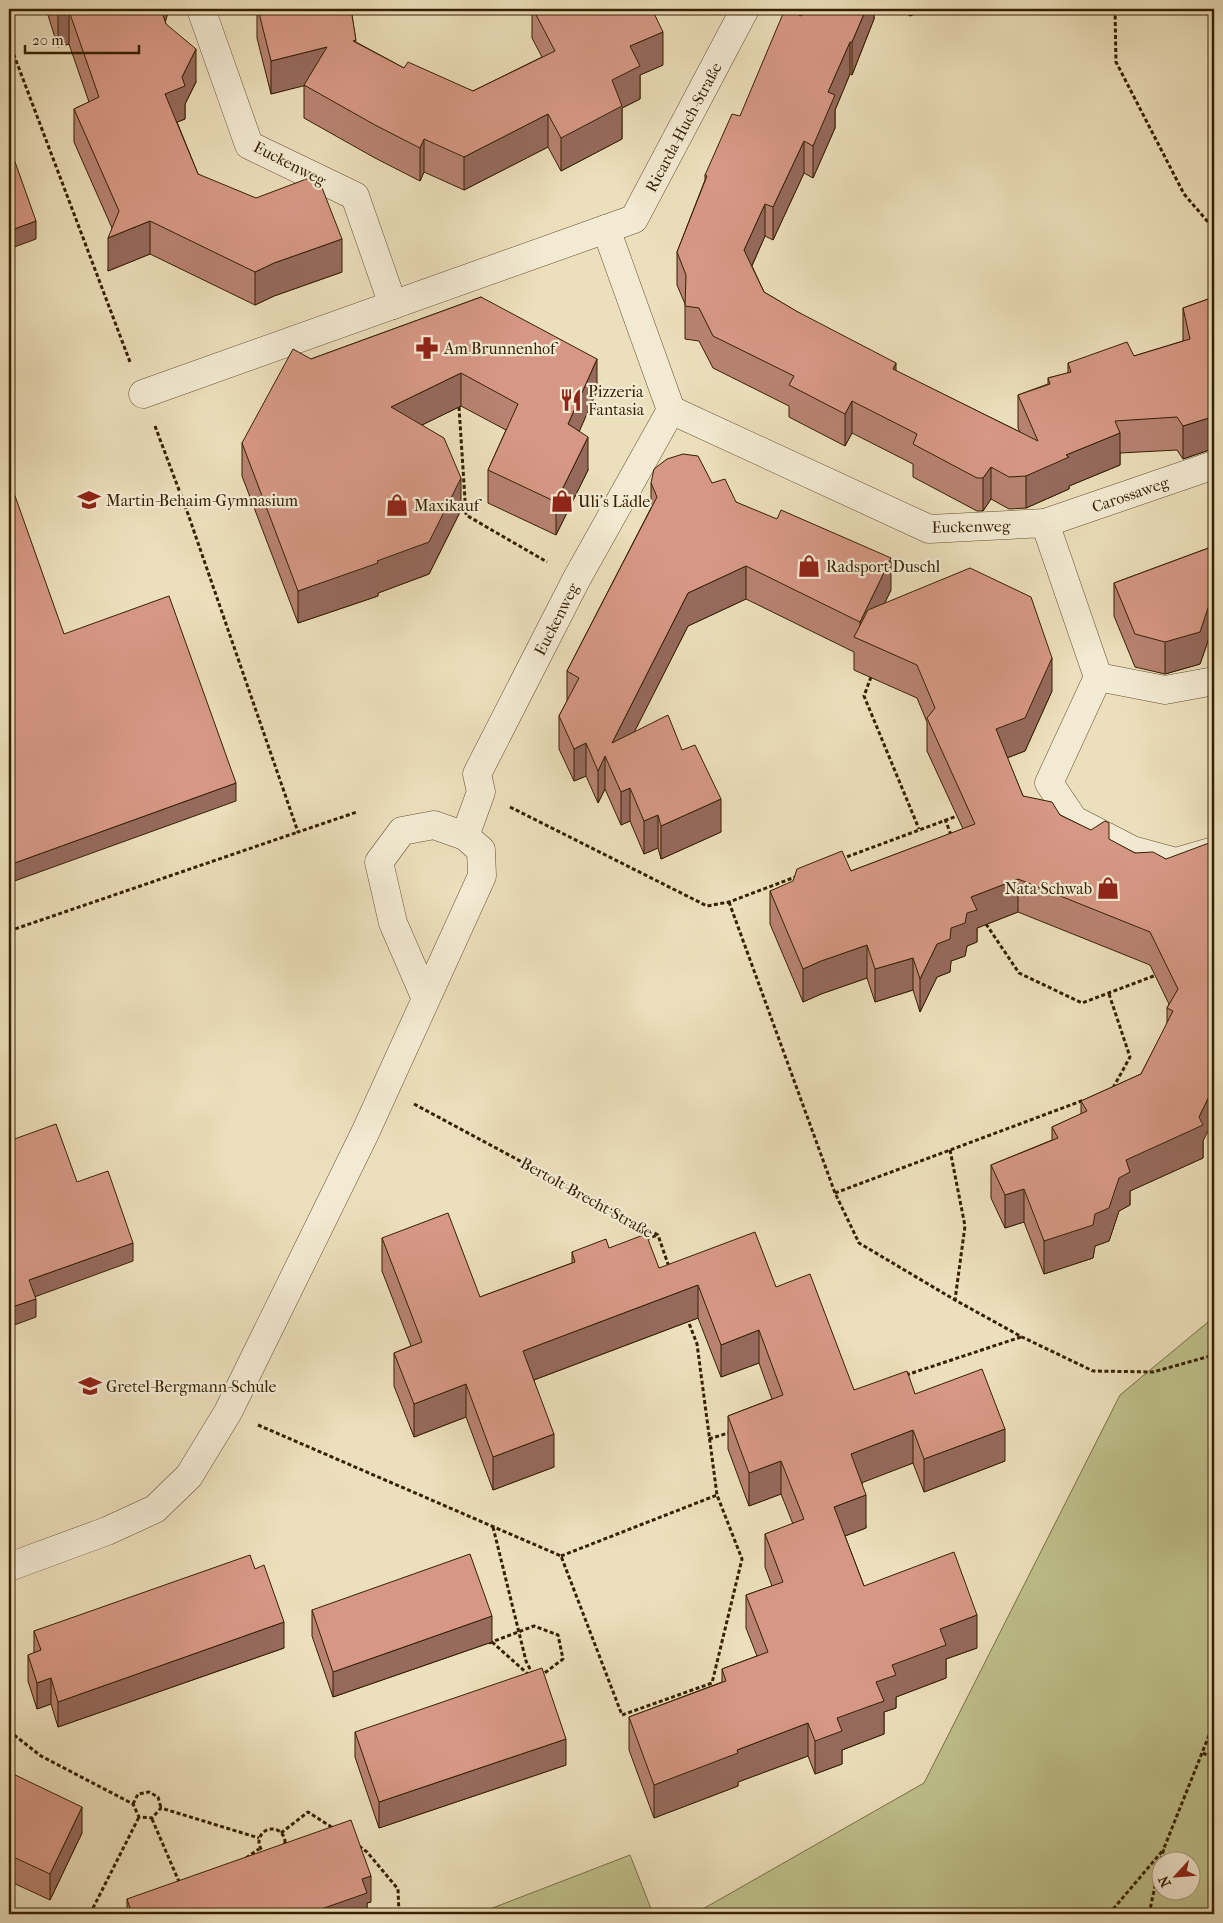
<svg xmlns="http://www.w3.org/2000/svg" width="1223" height="1923" viewBox="0 0 1223 1923" font-family="'IM FELL French Canon',serif">
  <rect width="100%" height="100%" fill="#ecdfbb"/>
  <filter id="stains"><feTurbulence type="fractalNoise" baseFrequency=".004" numOctaves="4"/><feColorMatrix values="0 0 0 0 .2 0 0 0 0 .09 0 0 0 0 .02 0 0 0 .5 -.17"/></filter>
  <radialGradient id="worn" r=".72"><stop offset=".6" stop-color="#630" stop-opacity="0"/><stop offset="1" stop-color="#630" stop-opacity=".3"/></radialGradient>
  <g fill="#bec08c" stroke="#7a7046" fill-rule="evenodd">
    <path d="M1214 1317V1914H694L924 1783 1120 1395ZM1160 1860H1190V1890H1160Z"/>
    <path d="M630 1855 653 1914H477Z"/>
  </g>
  <g fill="none" stroke-linecap="round" stroke-linejoin="round">
    <defs>
      <g id="pedestrian">
        <path d="M201 9 249 145 355 196 393 305"/>
        <path d="M606 229 634 219 745 9"/>
        <path d="M143 394 606 229 671 410 576 580 477 774 481 792 465 836"/>
        <path d="M671 410 929 529 1045 523 1098 677 1049 783 1074 820 1132 850 1176 862 1214 851"/>
        <path d="M1045 523 1214 465"/>
        <path d="M1098 677 1165 690 1214 681"/>
      </g>
      <path id="minor" d="M9 1567 107 1531 155 1509 189 1476 228 1412 365 1133 482 876 481 850 465 836 434 825 402 831 379 862 393 923 426 999"/>
    </defs>
    <use href="#pedestrian" stroke="#645030" stroke-width="29"/>
    <use href="#minor" stroke="#645030" stroke-width="29"/>
    <g stroke="#362001" stroke-width="3" stroke-dasharray="4 2.5" stroke-linecap="butt">
      <path d="M1115 9 1116 62 1184 194 1214 229"/>
      <path d="M9 42 130 362"/>
      <path d="M459 407 466 515 547 562"/>
      <path d="M155 426 188 514 298 832 357 812"/>
      <path d="M871 677 864 696 919 829"/>
      <path d="M510 807 707 906 729 902 798 876"/>
      <path d="M945 819 951 835"/>
      <path d="M841 859 957 816"/>
      <path d="M729 902 835 1193 859 1243 955 1300 1022 1337 1093 1371 1153 1372 1214 1355"/>
      <path d="M986 924 1019 973 1082 1003 1159 974"/>
      <path d="M9 931 298 832"/>
      <path d="M1109 994 1130 1057 1113 1088"/>
      <path d="M414 1104 658 1235 669 1267"/>
      <path d="M950 1150 965 1226 955 1300"/>
      <path d="M835 1193 1084 1100"/>
      <path d="M646 1239 658 1235"/>
      <path d="M906 1375 1021 1337"/>
      <path d="M258 1425 561 1556 622 1715 712 1683 742 1559 717 1495 697 1344 687 1318"/>
      <path d="M709 1439 731 1432"/>
      <path d="M493 1527 526 1661 533 1675"/>
      <path d="M561 1556 717 1495"/>
      <path d="M492 1642 529 1675"/>
      <path d="M9 1731 41 1756 133 1804 139 1817 152 1818 161 1808 259 1838"/>
      <path d="M1203 1753 1214 1759"/>
      <path d="M133 1804 138 1794 149 1792 158 1797 161 1808"/>
      <path d="M152 1819 180 1884"/>
      <circle cx="272" cy="1842" r="13"/>
      <path d="M281 1833 308 1812 333 1828"/>
      <path d="M359 1846 367 1852 398 1889 399 1914"/>
      <path d="M246 1858 259 1849"/>
      <path d="M1161 1860 1164 1848 1214 1723"/>
      <path d="M90 1914 139 1817"/>
      <path d="M1109 1914 1164 1849"/>
      <path d="M1149 1914 1160 1863"/>
    </g>
    <use href="#pedestrian" stroke="#f3ead3" stroke-width="28"/>
    <use href="#minor" stroke="#f3ead3" stroke-width="28"/>
    <path stroke="#362001" stroke-width="3" stroke-dasharray="4 2.5" stroke-linecap="butt" d="M489 1643 534 1626 558 1635 563 1659 542 1675"/>
  </g>
  <g fill="#b88372" stroke="#362001">
    <path d="M46 9H169L165 22 196 82 185 104V119L177 122 198 174 342 272 274 296 255 305 150 254 108 271 112 228 74 142V109L89 102 69 44 58 47Z"/>
    <path d="M257 9H351L356 42 404 68 473 91 542 57 532 38V9H611L612 12 663 65 640 75V99L622 108V139L561 171 548 147 464 190 424 172 420 181 375 158 304 118V85L271 94 257 38Z"/>
    <path d="M874 9V19L852 75 850 74 835 110V128L813 178 804 173 773 240 765 236 752 266 764 292 896 371 1020 432 1018 428V395L1048 384V378L1068 373V363L1134 356 1183 341V308L1214 297V450H1209L1183 459 1177 450 1120 453V465L1069 486V489L1026 508 1009 509 991 499 983 511H977L913 477V464L852 433 845 446 789 417V406L713 368 699 341 685 339V304L677 285V252L705 180V175L801 16Z"/>
    <path d="M891 9H925L910 16 901 9 893 13Z"/>
    <path d="M481 297 597 391 579 431 588 470 556 535 488 503V470L506 430 461 406 422 425 461 510 429 574 378 593V596L298 623 242 476V443L311 359Z"/>
    <path d="M651 483H712L736 502 891 590 884 604 1052 691 1025 751 1007 758 1023 796 1135 853 1166 859 1203 1141V1158L1130 1191V1205L1119 1211 1109 1241 1095 1246 1093 1258 1044 1274 1024 1222 1005 1228 991 1198V1165L1052 1140V1127L1081 1114V1101L1141 1074 1167 1024V1008L1169 1004 1150 965 1018 912 977 928V942L967 946 965 956 951 961 950 972 937 977 920 1012 913 990 875 1002 867 978 821 994 803 1002 770 924V891L851 871 963 829 927 751V722L917 698 854 670V652L746 599 688 626 634 732 682 750 721 832 661 859 658 848 644 854 630 821 621 825 605 789 598 803 586 776 574 781 559 749V716L567 701V671L651 508Z"/>
    <path d="M1214 546V641L1209 638 1200 664 1165 674 1135 667 1114 616V583Z"/>
    <path d="M382 1238 480 1297 572 1263V1252L609 1248 659 1268 776 1287 854 1390 915 1394 1005 1461 924 1492 913 1463 862 1482 866 1528 845 1536 864 1586 977 1648 946 1659V1678L896 1697V1708L884 1712V1734L842 1750V1764L815 1774 808 1756 738 1782V1786L654 1818 629 1750V1717L722 1682V1669L757 1656 746 1628V1595L772 1586 765 1567V1534L793 1524 781 1494 749 1506 728 1449V1416L772 1399 759 1363 721 1377 698 1318 534 1380 554 1467 493 1490 466 1417 414 1437 394 1386V1353L411 1346 382 1271Z"/>
    <path d="M255 1569 284 1648 58 1727 51 1704 37 1709 28 1681V1655L34 1653V1631Z"/>
    <path d="M312 1610 492 1642 333 1697 312 1636Z"/>
    <path d="M355 1732 566 1765 379 1828 355 1757Z"/>
    <path d="M9 1772 82 1833 50 1900 9 1881Z"/>
    <path d="M127 1899 371 1902 367 1903V1914H127Z"/>
  </g>
  <g fill="#966a5d" stroke="#362001">
    <path d="M160 9H169L160 40Z"/>
    <path d="M866 9H874V19L852 75V42Z"/>
    <path d="M893 9H901L893 13Z"/>
    <path d="M910 9H925L910 16Z"/>
    <path d="M69 11V44L58 47V14Z"/>
    <path d="M663 32V65L640 75V99L622 108V139L561 171V138L612 80 630 46Z"/>
    <path d="M850 42V74L835 110V128L813 178V146L828 92Z"/>
    <path d="M327 47V80L271 94V61Z"/>
    <path d="M196 49V82L185 104V119L165 127V94L182 77Z"/>
    <path d="M548 114V147L464 190V157Z"/>
    <path d="M424 139V172L420 181V148Z"/>
    <path d="M804 141V173L773 240V207Z"/>
    <path d="M765 204V236L744 283V250Z"/>
    <path d="M36 221V239L9 249V231Z"/>
    <path d="M150 221V254L108 271V238Z"/>
    <path d="M342 239V272L274 296 255 305V272L274 263Z"/>
    <path d="M597 359V391L568 457V424Z"/>
    <path d="M896 363V396L893 369Z"/>
    <path d="M461 373V406L391 440V407Z"/>
    <path d="M852 401V433L845 446V414Z"/>
    <path d="M1209 418V450L1183 459V426Z"/>
    <path d="M1120 433V465L1069 486V489L1026 508V476L1066 455Z"/>
    <path d="M588 437V470L556 535V502Z"/>
    <path d="M991 467V499L983 511V478Z"/>
    <path d="M461 478V510L429 574 378 593V596L298 623V591L377 561Z"/>
    <path d="M891 558V590L866 642 860 639V622Z"/>
    <path d="M746 566V599L688 626 613 774 612 743 688 593Z"/>
    <path d="M1209 605V638L1200 664 1165 674V642Z"/>
    <path d="M1052 658V691L1025 751 996 762V729Z"/>
    <path d="M586 743V776L574 781V749Z"/>
    <path d="M605 756V789L598 803V771Z"/>
    <path d="M236 783V801L9 883V865Z"/>
    <path d="M630 788V821L621 825V792Z"/>
    <path d="M721 799V832L661 859V826Z"/>
    <path d="M658 815V848L644 854V821Z"/>
    <path d="M1018 879V912L977 928V942L967 946 965 956 951 961 950 972 937 977 920 1012V979L937 944 951 928 971 897Z"/>
    <path d="M867 945V978L821 994 803 1002V969L821 961Z"/>
    <path d="M913 958V990L875 1002V969Z"/>
    <path d="M1214 1086V1119L1203 1141V1158L1130 1191V1205L1119 1211 1109 1241 1095 1246 1093 1258 1044 1274V1241L1095 1214 1119 1178 1126 1160 1199 1117Z"/>
    <path d="M1024 1189V1222L1005 1228V1195Z"/>
    <path d="M133 1243V1261L29 1299V1280Z"/>
    <path d="M698 1285V1318L523 1384V1351Z"/>
    <path d="M36 1299V1317L9 1327V1308Z"/>
    <path d="M759 1330V1363L721 1377V1345Z"/>
    <path d="M466 1384V1417L414 1437V1404Z"/>
    <path d="M1005 1429V1461L924 1492V1459Z"/>
    <path d="M913 1430V1463L851 1487V1454Z"/>
    <path d="M554 1434V1467L493 1490V1457Z"/>
    <path d="M781 1461V1494L749 1506V1473Z"/>
    <path d="M866 1495V1528L834 1540V1507Z"/>
    <path d="M977 1615V1648L946 1659V1678L896 1697V1708L884 1712V1734L842 1750V1764L815 1774V1741L837 1718 876 1682 892 1665 940 1629Z"/>
    <path d="M492 1616V1642L333 1697V1672Z"/>
    <path d="M284 1622V1648L58 1727V1702Z"/>
    <path d="M51 1678V1704L37 1709V1683Z"/>
    <path d="M808 1723V1756L738 1782V1786L654 1818V1785L737 1750Z"/>
    <path d="M566 1739V1765L379 1828V1802Z"/>
    <path d="M82 1807V1833L50 1900V1874Z"/>
    <path d="M371 1876V1902L367 1903V1914H307L362 1879Z"/>
  </g>
  <g fill="#d69885" stroke="#362001">
    <path d="M56 9H161L166 24 196 49 182 77 185 86 165 94 198 174 256 198 317 175 342 239 274 263 255 272 150 221 108 238 119 211 74 109 99 97 69 11 58 14Z"/>
    <path d="M258 9H351L356 40 353 41 404 68 408 62 473 91 555 51 533 9H611L612 12 619 9H652L663 32 630 46 640 66 612 80 622 106 561 138 548 114 464 157 424 139 420 148 375 125 304 85 327 47 271 61Z"/>
    <path d="M785 9H787L801 16 804 9H866L852 42H850L828 92 835 95 813 146 804 141 773 207 765 204 744 250 764 292 798 312 896 363 893 369 1038 441 1018 395 1050 384 1048 378 1071 372 1068 363 1127 342 1134 356 1190 339 1183 308 1214 297V417L1209 418 1183 426 1177 417 1115 421 1120 433 1066 455 1069 457 1026 476 1009 477 991 467 983 478H977L913 444 917 434 852 401 845 414 789 385 794 376 713 336 699 308 685 306 686 275 677 252 707 176 705 175 732 114 740 116Z"/>
    <path d="M9 145 36 221 9 231Z"/>
    <path d="M481 297 597 359 568 424 588 437 556 502 488 470 518 404 461 373 391 407 444 438 461 478 429 542 377 561 378 563 298 591 242 443 293 349 311 359Z"/>
    <path d="M683 454 698 456 712 483 725 479 736 502 777 519 781 510 891 558 860 622 746 566 688 593 612 743 668 715 682 750 695 745 721 799 661 826 658 815 644 821 630 788 621 792 605 756 598 771 586 743 574 749 559 716 579 678 567 671 657 497 651 483 654 469 667 459Z"/>
    <path d="M9 479 64 634 169 596 236 783 9 865Z"/>
    <path d="M1214 546V608L1209 605 1200 632 1165 642 1135 634 1114 583Z"/>
    <path d="M970 568 1031 597 1052 658 1025 718 996 729 1023 796 1052 802 1060 815 1091 830 1105 821 1109 823V839L1135 853 1153 852 1166 859 1209 843 1214 853V1086L1199 1117 1203 1125 1126 1160 1130 1172 1119 1178 1109 1208 1095 1214 1093 1225 1044 1241 1024 1189 1005 1195 991 1165 1058 1138 1052 1127 1087 1111 1081 1101 1141 1074 1173 1011 1167 1008 1178 989 1150 932 1018 879 971 897 977 910 967 913 965 923 951 928 950 939 937 944 920 979 913 958 875 969 867 945 821 961 803 969 770 891 793 881 797 869 842 851 851 871 975 824 927 718 935 708 917 665 854 637 868 610Z"/>
    <path d="M56 1124 77 1182 108 1171 133 1243 29 1280 36 1299 9 1308V1141Z"/>
    <path d="M448 1213 480 1297 575 1262 572 1252 606 1239 609 1248 646 1234 659 1268 755 1232 776 1287 810 1274 854 1390 907 1371 915 1394 982 1369 1005 1429 924 1459 913 1430 851 1454 866 1495 834 1507 864 1586 954 1552 977 1615 940 1629 946 1645 892 1665 896 1675 876 1682 884 1701 837 1718 842 1731 815 1741 808 1723 737 1750 738 1753 654 1785 629 1717 726 1681 722 1669 768 1652 746 1595 783 1582 765 1534 804 1519 781 1461 749 1473 728 1416 783 1395 759 1330 721 1345 698 1285 523 1351 554 1434 493 1457 466 1384 414 1404 394 1353 422 1342 382 1238Z"/>
    <path d="M470 1554 492 1616 333 1672 312 1610Z"/>
    <path d="M250 1555 255 1569 264 1565 284 1622 58 1702 51 1678 37 1683 28 1655 41 1650 34 1631Z"/>
    <path d="M542 1668 566 1739 379 1802 355 1732Z"/>
    <path d="M9 1772 82 1807 50 1874 9 1855Z"/>
    <path d="M351 1820 371 1876 362 1879 367 1893 307 1914H132L127 1899Z"/>
  </g>
  <defs>
    <symbol id="pharmacy-bare" viewBox="-9 -9 18 18"><path d="M-2-6h4v4h4v4h-4v4h-4v-4h-4v-4h4Z" fill="#8f2418" stroke="#f3ead3" stroke-width="2.5" paint-order="stroke"/></symbol>
    <symbol id="restaurant-bare" viewBox="-9 -9 18 18"><path d="M-5-6h1v4h1v-4h1v4h1v-4h1v5L-1.5 .5V6h-2V.5L-5-1ZM5-6V6H3V1.5H1.5Q1.5-4 5-6Z" fill="#8f2418" stroke="#f3ead3" stroke-width="2.5" paint-order="stroke"/></symbol>
    <symbol id="school-bare" viewBox="-9 -9 18 18"><path d="M0-5L7-2L0 1L-7-2ZM-4 1L0 2.5L4 1V4Q0 6-4 4Z" fill="#8f2418" stroke="#f3ead3" stroke-width="2.5" paint-order="stroke"/></symbol>
    <symbol id="shop-bare" viewBox="-9 -9 18 18"><path d="M-5-2.5h2.3a2.7 3.5 0 0 1 5.4 0H5L5.5 6h-11ZM-1.5-2.5h3a1.5 2.3 0 0 0-3 0Z" fill="#8f2418" stroke="#f3ead3" stroke-width="2.5" paint-order="stroke"/></symbol>
  </defs>
  <g fill-rule="evenodd">
    <use href="#pharmacy-bare" x="411" y="332" width="32" height="32"/>
    <use href="#restaurant-bare" x="555" y="384" width="32" height="32"/>
    <use href="#school-bare" x="73" y="484" width="32" height="32"/>
    <use href="#shop-bare" x="546" y="485" width="32" height="32"/>
    <use href="#shop-bare" x="381" y="489" width="32" height="32"/>
    <use href="#shop-bare" x="793" y="550" width="32" height="32"/>
    <use href="#shop-bare" x="1092" y="872" width="32" height="32"/>
    <use href="#school-bare" x="74" y="1370" width="32" height="32"/>
  </g>
  <g text-anchor="middle" stroke-width="4.5" stroke-linejoin="round" paint-order="stroke">
    <g font-size="16" fill="#362001" stroke="#f3ead3">
      <text transform="translate(683 127) rotate(-62)" y="6">Ricarda-Huch-Straße</text>
      <text transform="translate(290 163) rotate(27)" y="6">Euckenweg</text>
      <text transform="translate(1130 494) rotate(-19)" y="6">Carossaweg</text>
      <text transform="translate(971 526) rotate(-1)" y="6">Euckenweg</text>
      <text transform="translate(556 619) rotate(-63)" y="6">Euckenweg</text>
      <text transform="translate(587 1197) rotate(29)" y="6">Bertolt-Brecht-Straße</text>
    </g>
    <g font-size="16" fill="#362001" stroke="#f3ead3" text-anchor="start">
      <text x="444" y="354">Am Brunnenhof</text>
      <text x="588" y="397">Pizzeria<tspan x="588" dy="18">Fantasia</tspan></text>
      <text x="106" y="506">Martin-Behaim-Gymnasium</text>
      <text x="578" y="507">Uli's Lädle</text>
      <text x="414" y="511">Maxikauf</text>
      <text x="826" y="572">Radsport Duschl</text>
      <text x="1092" y="894" text-anchor="end">Nata Schwab</text>
      <text x="106" y="1392">Gretel-Bergmann-Schule</text>
    </g>
  </g>
  <rect width="1223" height="1923" fill="none" stroke="#ecdfbb" stroke-width="30"/>
  <rect x="10" y="10" width="1203" height="1903" fill="none" stroke="#362001" stroke-width="2.5"/>
  <rect x="15" y="15" width="1193" height="1893" fill="none" stroke="#362001"/>
  <g transform="translate(1176 1876) rotate(244)"><circle r="24" fill="#f3ead3" stroke="#a7997f"/>
  <path d="M0-4L9 19L0 12L-9 19Z" fill="#8f2418"/>
  <text y="-8" font-size="14" font-weight="bold" text-anchor="middle" fill="#362001">N</text>
  </g>
  <path d="M25 45v8h114v-8" fill="none" stroke="#362001" stroke-width="2.5"/>
  <text x="32" y="45" font-size="15" fill="#362001" stroke="#f3ead3" stroke-width="4" paint-order="stroke">20 m</text>
  <rect width="100%" height="100%" filter="url(#stains)"/>
  <rect width="100%" height="100%" fill="url(#worn)"/>
</svg>
